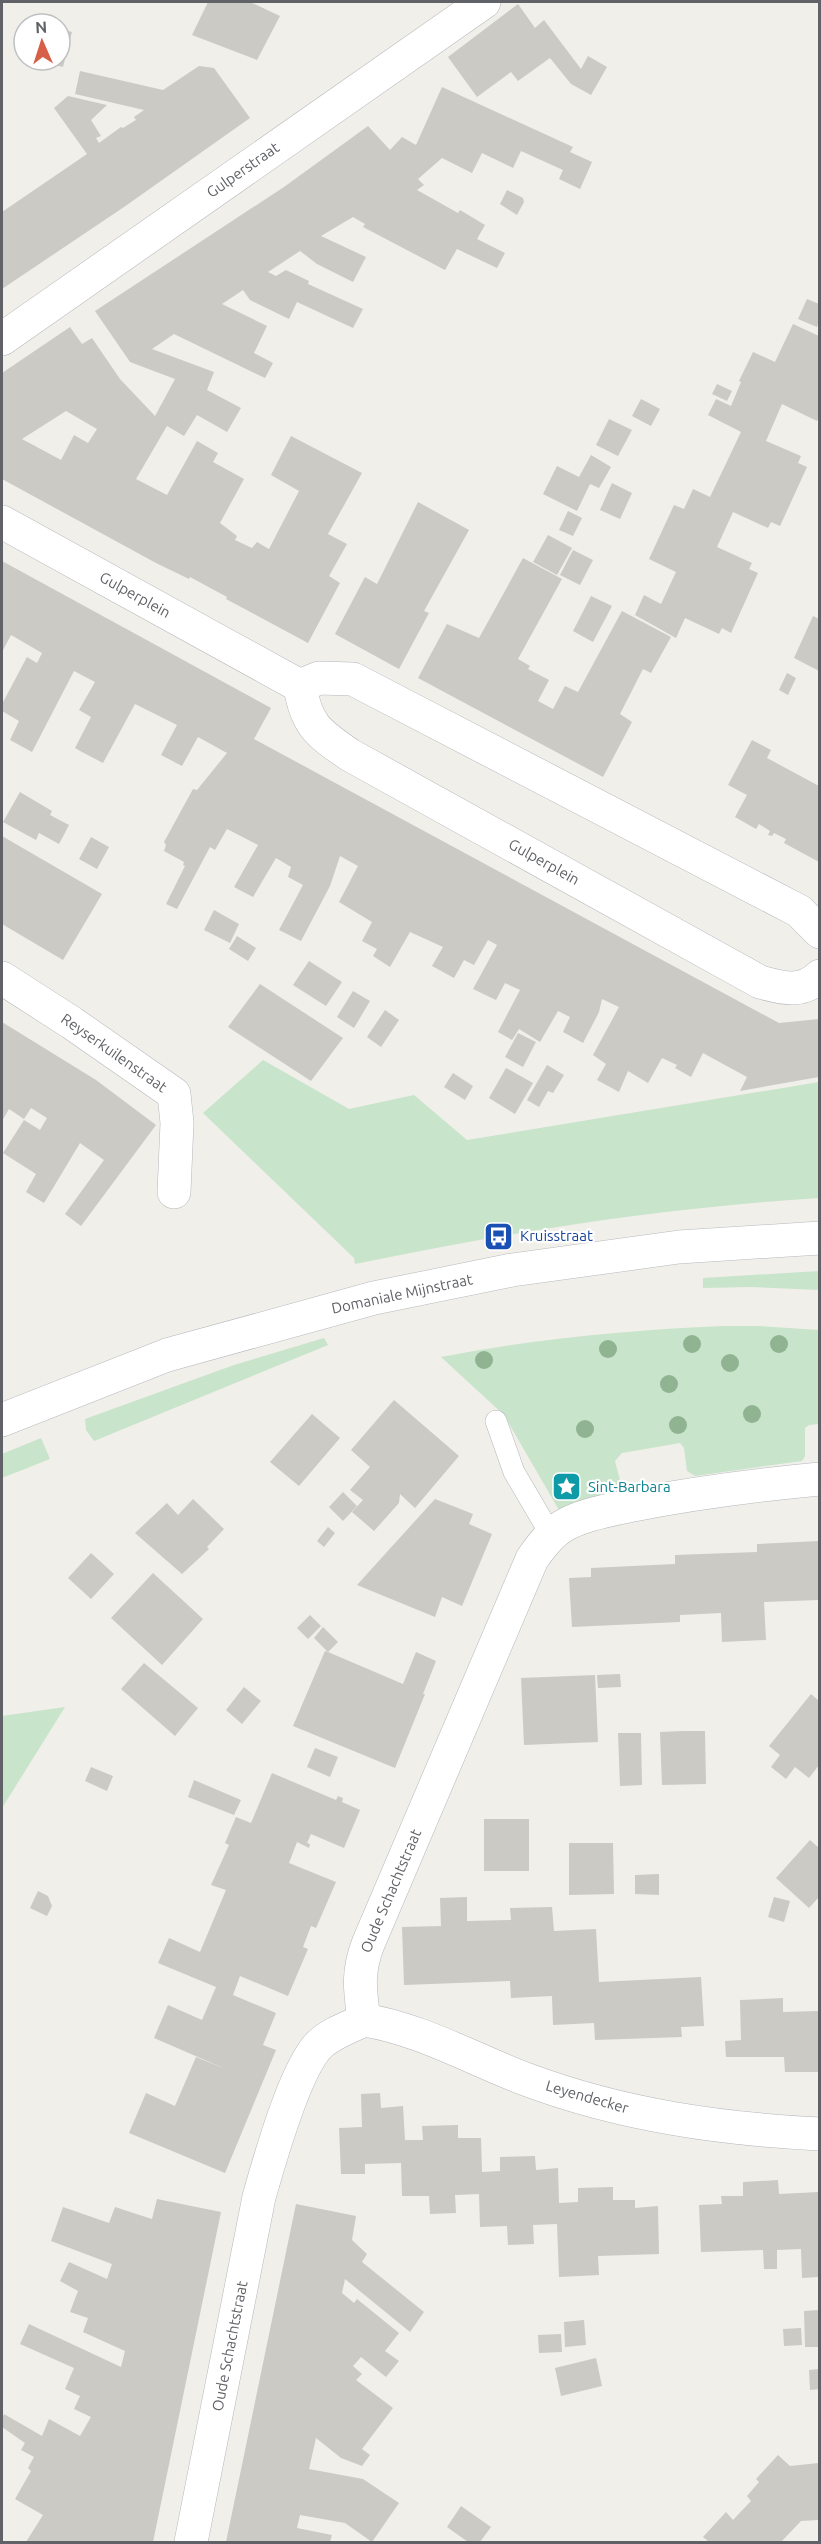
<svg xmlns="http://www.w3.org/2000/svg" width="821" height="2544" viewBox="0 0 821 2544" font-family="Ubuntu,sans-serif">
  <rect width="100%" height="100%" fill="#f0efe9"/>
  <g fill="#c8e4cb">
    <path d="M263 1060 349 1109 414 1095 467 1140 819 1082V1198C663 1208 508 1232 355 1264L354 1258 203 1113Z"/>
    <path d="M819 1271V1290L750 1287 703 1288V1278Z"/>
    <path d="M724 1326H759L819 1330V1424L809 1425 805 1428V1456L802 1461 695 1476 687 1471 684 1448 680 1443 622 1453 615 1461 621 1484 618 1490 559 1510 504 1415 441 1357C535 1339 628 1330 724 1326Z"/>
    <path d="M324 1338 328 1345 94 1441 86 1430 85 1419 234 1365Z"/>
    <path d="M41 1438 50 1459 2 1478V1454Z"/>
    <path d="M65 1707 2 1808V1716Z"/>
  </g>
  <g fill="#cbcac5" fill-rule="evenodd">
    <path d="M208 2H250L280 16 257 60 192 35Z"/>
    <path d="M518 4 535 28 544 20 581 69 588 56 607 67 591 95 571 84 550 58 518 81 511 72 477 97 448 57Z"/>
    <path d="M60 29 72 32 63 67 40 61 60 60Z"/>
    <path d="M199 66 214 68 250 118 124 207 2 289V212L87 154 54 108 68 96 107 105 91 120 101 136 96 138 99 143 121 127 123 128 136 120 134 117 144 110 75 94 80 71 163 90Z"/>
    <path d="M442 87 573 147 570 152 592 162 580 189 559 179 563 170 521 151 513 168 482 153 472 173 442 158 418 179 424 185 417 190 458 213 460 210 485 225 477 239 505 253 497 268 457 249 445 270 363 227 365 224 353 217 321 236 366 257 353 282 317 264 300 251 268 272 276 276 286 270 309 281 308 284 363 309 353 328 297 302 289 319 250 300 243 290 222 304 267 326 254 353 273 363 265 378 174 334 152 349 214 372 207 390 241 408 227 432 197 415 184 436 167 426 136 479 167 495 197 441 218 453 213 462 244 479 220 523 237 536 235 540 252 548 257 542 269 549 299 491 271 475 291 436 362 473 328 534 347 544 329 576 340 583 308 643 226 599 227 597 190 577 189 579 156 563 2 479V373L70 327 82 344 92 338 120 379 155 416 175 379 130 362 95 311 284 187 368 126 390 150 402 137 416 145ZM66 411 97 429 88 443 74 435 61 460 22 439Z"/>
    <path d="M507 190 523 198 524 202 517 215 500 204Z"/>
    <path d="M807 299 819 304V321L817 327 798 319Z"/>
    <path d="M793 324 819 336V417L817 421 782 404 766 441 801 456 798 463 807 467 780 526 771 522 768 528 733 512 717 547 752 563 749 569 758 573 731 633 722 628 719 634 685 618 676 638 635 615 644 595 661 604 676 572 649 559 674 505 684 509 693 489 710 497 741 432 708 415 716 399 731 406 741 382 739 381 753 352 775 362Z"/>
    <path d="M717 384 732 391 727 401 712 394Z"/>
    <path d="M641 399 660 409 651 426 632 416Z"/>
    <path d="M609 419 632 430 618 456 596 445Z"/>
    <path d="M591 455 611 467 599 488 590 484 577 511 543 494 557 466 579 477Z"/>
    <path d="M612 483 632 493 620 519 600 510Z"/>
    <path d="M418 502 469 530 424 611 429 613 399 669 335 634 365 577 377 584Z"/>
    <path d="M568 511 582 518 573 536 559 530Z"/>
    <path d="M548 535 572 548 557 575 533 562Z"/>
    <path d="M573 550 593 560 580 585 560 575Z"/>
    <path d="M523 558 562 579 518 659 530 666 528 669 549 680 538 701 553 709 565 686 578 692 622 611 671 637 651 673 643 669 620 714 632 722 603 777 418 678 447 624 479 638Z"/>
    <path d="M2 561 271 708 254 739 779 1023 819 1019V1077L740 1091 747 1077 703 1053 691 1077 675 1068 677 1065 662 1058 648 1083 628 1071 619 1092 597 1080 606 1064 593 1055 619 1007 602 999 599 1012 583 1043 563 1032 570 1017 558 1011 540 1042 519 1029 512 1040 498 1032 520 990 505 983 496 1000 473 989 497 945 488 940 474 965 464 960 454 978 432 966 443 947 410 932 390 967 373 956 377 949 362 941 372 922 339 902 358 866 340 856 330 886 301 941 279 930 303 885 288 877 291 867 276 858 253 897 234 887 258 845 227 829 215 850 210 847 177 909 166 904 185 866 183 865 184 862 164 851 166 845 164 842 193 789 197 790 227 753 198 737 182 766 161 755 177 725 135 704 103 763 82 752 75 748 91 717 79 710 95 682 74 671 32 752 10 740 19 721 2 711V704L27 657 37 663 42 653 11 635 2 652Z"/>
    <path d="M591 596 612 606 593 642 573 631Z"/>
    <path d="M813 616 819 619V671L794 658Z"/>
    <path d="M787 673 796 678 788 695 779 690Z"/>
    <path d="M752 740 771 750 767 758 819 786V862L784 843 786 839 774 833 772 836 768 835 770 831 759 824 756 829 735 817 747 795 728 785Z"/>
    <path d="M20 792 52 811 50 815 69 825 59 844 39 833 36 840 3 822Z"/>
    <path d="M2 836 102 894 63 960 2 924Z"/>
    <path d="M91 837 109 847 97 869 79 859Z"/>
    <path d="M214 910 239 924 230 943 204 930Z"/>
    <path d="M237 936 256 948 248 961 229 949Z"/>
    <path d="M309 961 342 982 326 1006 293 985Z"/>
    <path d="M260 984 343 1038 311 1081 228 1027Z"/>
    <path d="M353 991 370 1001 354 1028 337 1017Z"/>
    <path d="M385 1010 399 1020 381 1047 367 1037Z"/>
    <path d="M2 1022 96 1080 156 1125 81 1226 65 1214 104 1160 80 1143 44 1203 26 1192 36 1174 3 1153 24 1120 40 1130 47 1118 31 1108 24 1119 9 1109 2 1121Z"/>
    <path d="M518 1033 536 1042 523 1067 505 1057Z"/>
    <path d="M547 1065 564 1075 553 1093 548 1091 539 1107 527 1100Z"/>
    <path d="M506 1068 533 1083 515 1114 489 1098Z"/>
    <path d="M453 1073 473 1086 465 1100 444 1087Z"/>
    <path d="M394 1400 459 1456 415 1508 400 1494 399 1503 374 1531 352 1512 363 1500 350 1490 370 1467 351 1450Z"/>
    <path d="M312 1414 340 1438 299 1486 270 1462Z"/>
    <path d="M343 1492 357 1506 343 1521 329 1507Z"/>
    <path d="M193 1499 224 1529 207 1547 209 1549 182 1574 135 1533 167 1503 178 1515Z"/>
    <path d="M435 1499 473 1514 469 1524 492 1534 462 1606 442 1597 435 1617 357 1585Z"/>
    <path d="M328 1527 335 1533 324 1547 317 1541Z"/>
    <path d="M819 1541V1600L764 1602 766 1640 722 1642 721 1613 680 1615V1622L572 1627 569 1578 591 1577V1568L675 1564V1555L757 1552V1544Z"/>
    <path d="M91 1553 114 1574 91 1599 68 1578Z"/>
    <path d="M153 1573 203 1619 162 1665 111 1618Z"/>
    <path d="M310 1615 321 1626 308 1639 297 1628Z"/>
    <path d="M323 1627 338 1642 328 1652 403 1684 416 1652 436 1661 423 1694H425L395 1768 293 1726 325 1651 328 1652 314 1638Z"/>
    <path d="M144 1663 198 1708 175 1736 121 1689Z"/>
    <path d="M620 1674 621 1687 598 1688 597 1675Z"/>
    <path d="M595 1675 598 1742 524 1745 521 1678Z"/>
    <path d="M244 1687 261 1701 242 1724 226 1710Z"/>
    <path d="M811 1694 819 1701V1765L809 1778 795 1767 786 1779 771 1767 780 1755 769 1746Z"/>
    <path d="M683 1731H705L706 1784 662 1785 660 1732Z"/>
    <path d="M618 1733H641L642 1785 620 1786Z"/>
    <path d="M315 1748 338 1757 330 1777 307 1767Z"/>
    <path d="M91 1767 113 1776 107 1791 85 1781Z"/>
    <path d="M272 1773 336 1800 338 1796 343 1798 342 1802 360 1810 344 1848 311 1834 307 1843 310 1844 309 1848 297 1842 289 1863 336 1882 316 1928 311 1926 303 1947 308 1949 288 1996 240 1976 233 1995 276 2013 263 2045 276 2050 225 2173 129 2133 146 2093 175 2106 196 2057 228 2070 154 2038 168 2005 202 2020 216 1987 158 1963 169 1938 200 1952 226 1890 211 1885 229 1845 225 1843 236 1817 251 1823Z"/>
    <path d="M194 1780 241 1800 234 1815 188 1797Z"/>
    <rect x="484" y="1819" width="45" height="52"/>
    <path d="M810 1840 819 1848V1897L809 1908 776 1878Z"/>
    <path d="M569 1843H613L614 1894 569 1895Z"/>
    <path d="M659 1874V1895L635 1894V1875Z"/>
    <path d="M38 1891 48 1896 52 1906 47 1916 30 1908Z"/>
    <path d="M467 1897V1921L511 1920 510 1908 552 1907 554 1931 596 1929 599 1982 701 1977 704 2026 681 2027 682 2037 595 2040 594 2023 553 2025 552 1996 511 1998 510 1981 404 1985 402 1927 441 1926 440 1898Z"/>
    <path d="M774 1897 790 1901 784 1922 768 1917Z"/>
    <path d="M783 1998V2012L819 2011V2072H785L784 2057H726L725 2041 741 2040 740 2000Z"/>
    <path d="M380 2093 381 2108 403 2106 405 2140H423L422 2126 458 2125V2138H481L482 2172 500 2171V2157L535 2156 536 2170 558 2168 559 2203 578 2202V2188L613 2187V2200H635V2208L658 2206 659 2254 598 2256 599 2275 559 2277 557 2224 533 2225 534 2244 508 2245 507 2226 480 2227 479 2194 455 2195 456 2213 430 2214 429 2196H402L401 2163 365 2164V2174H341L339 2128 362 2127 361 2094Z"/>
    <path d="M778 2180 779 2194 819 2192V2277L802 2278 801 2249 777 2250V2269H764L763 2250 701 2252 699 2205 722 2204 721 2196H743V2182Z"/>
    <path d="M157 2199 221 2212 153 2542H26L43 2515 15 2499 31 2471 28 2468 34 2457 21 2450 25 2443 2 2427V2419L4 2414 42 2436 49 2419 80 2436 91 2417 74 2409 80 2396 65 2389 74 2368 20 2344 29 2324 121 2367 125 2351 83 2332 88 2318 70 2312 78 2291 60 2281 69 2262 107 2279 112 2264 51 2241 63 2207 109 2223 115 2207 152 2219Z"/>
    <path d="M296 2204 356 2216 352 2240 367 2254 362 2262 424 2312 410 2332 345 2279 342 2293 354 2303 357 2299 399 2333 385 2351 399 2361 386 2377 361 2357 353 2366 362 2374 356 2380 393 2408 362 2449 370 2455 362 2466 341 2458 316 2438 309 2469 363 2479 399 2503 372 2542 345 2523 300 2515 297 2528 332 2535 330 2542H226Z"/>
    <path d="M819 2310V2347H805L804 2311Z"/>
    <path d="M584 2320 586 2345 565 2347 564 2322Z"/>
    <path d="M801 2328 802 2345 784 2346 783 2329Z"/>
    <path d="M561 2334 562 2352 539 2353 538 2335Z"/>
    <path d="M596 2358 602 2386 561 2396 555 2368Z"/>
    <path d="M819 2369V2389L810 2390 809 2370Z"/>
    <path d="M778 2455 790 2466 819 2463V2520L801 2521 781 2542H709L703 2537 726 2512 733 2520 751 2501 747 2496 759 2482 756 2479Z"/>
    <path d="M461 2506 491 2527 480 2542H468L447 2527Z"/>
  </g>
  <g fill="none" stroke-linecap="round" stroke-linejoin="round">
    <defs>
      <path id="lane" d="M496 1421 514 1472 551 1535"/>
      <g id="street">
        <path d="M2 339 484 2"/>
        <path d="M2 522 300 686"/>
        <path d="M300 686C306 725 318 733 350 755L760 982C782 988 802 994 820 976"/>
        <path d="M300 686 319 678 353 679 799 911 820 932"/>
        <path d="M2 978 72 1023 174 1094 177 1123 174 1192"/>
        <path d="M364 2020C360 1990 357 1973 368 1944L532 1559C541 1546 550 1534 563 1526 584 1514 611 1510 633 1505 695 1493 757 1485 820 1479"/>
        <path d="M364 2020C421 2029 474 2060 528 2080 622 2115 720 2129 820 2134"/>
        <path d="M191 2542 259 2197C269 2162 295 2068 320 2044 332 2033 350 2027 364 2020"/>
      </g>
      <path id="secondary" d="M2 1420 167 1355 374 1298 512 1270 679 1247 820 1238"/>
    </defs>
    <use href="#lane" stroke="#b5b7bb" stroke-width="22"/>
    <use href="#street" stroke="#b5b7bb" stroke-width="34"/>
    <use href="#secondary" stroke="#b7b9be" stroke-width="34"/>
    <use href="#lane" stroke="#fff" stroke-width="21"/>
    <use href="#street" stroke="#fff" stroke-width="33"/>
    <use href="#secondary" stroke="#fff" stroke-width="33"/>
  </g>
  <g fill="#90b492">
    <circle cx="692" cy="1344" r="9"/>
    <circle cx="779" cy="1344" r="9"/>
    <circle cx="608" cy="1349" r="9"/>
    <circle cx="484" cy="1360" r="9"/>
    <circle cx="730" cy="1363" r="9"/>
    <circle cx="669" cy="1384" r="9"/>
    <circle cx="752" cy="1414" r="9"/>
    <circle cx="678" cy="1425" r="9"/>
    <circle cx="585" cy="1429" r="9"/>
  </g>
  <defs>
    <symbol id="bus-square" viewBox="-11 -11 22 22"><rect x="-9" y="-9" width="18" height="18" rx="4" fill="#1a4fb4" stroke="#fff"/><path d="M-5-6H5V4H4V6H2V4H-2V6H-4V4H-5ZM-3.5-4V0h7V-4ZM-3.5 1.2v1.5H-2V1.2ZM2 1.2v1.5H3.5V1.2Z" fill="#fff"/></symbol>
    <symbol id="sight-square" viewBox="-11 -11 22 22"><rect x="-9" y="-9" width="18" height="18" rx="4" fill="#0f9aa8" stroke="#fff"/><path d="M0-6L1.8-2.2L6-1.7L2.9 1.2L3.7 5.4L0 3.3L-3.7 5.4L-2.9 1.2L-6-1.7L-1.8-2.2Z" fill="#fff"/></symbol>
  </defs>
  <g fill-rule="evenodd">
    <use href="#bus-square" x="482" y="1220" width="33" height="33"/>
    <use href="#sight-square" x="550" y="1470" width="33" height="33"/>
  </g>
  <g text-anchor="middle" stroke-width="4.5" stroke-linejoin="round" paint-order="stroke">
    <g font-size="15" fill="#606267" stroke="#fff">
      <text transform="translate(243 170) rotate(-35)" y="5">Gulperstraat</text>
      <text transform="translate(135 595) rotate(29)" y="5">Gulperplein</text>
      <text transform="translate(544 862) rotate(29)" y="5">Gulperplein</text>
      <text transform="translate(114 1053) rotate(35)" y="5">Reyserkuilenstraat</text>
      <text transform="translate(402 1294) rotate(-12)" y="5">Domaniale Mijnstraat</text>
      <text transform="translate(391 1891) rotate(-67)" y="5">Oude Schachtstraat</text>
      <text transform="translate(587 2097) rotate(16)" y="5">Leyendecker</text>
      <text transform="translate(230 2346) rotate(-79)" y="5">Oude Schachtstraat</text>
    </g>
    <g font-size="15" fill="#164399" stroke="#fff" text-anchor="start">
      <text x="520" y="1241">Kruisstraat</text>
    </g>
    <g font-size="15" fill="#0d838f" stroke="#fff" text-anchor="start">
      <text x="588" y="1492">Sint-Barbara</text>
    </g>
  </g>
  <rect width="821" height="2544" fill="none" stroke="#606267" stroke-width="6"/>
  <g transform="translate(42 42) rotate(357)"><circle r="28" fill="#ffffff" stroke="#bfc0c2" stroke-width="1.5"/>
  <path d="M0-4.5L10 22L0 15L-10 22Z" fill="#d65f48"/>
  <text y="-9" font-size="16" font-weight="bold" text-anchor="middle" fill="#606267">N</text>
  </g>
</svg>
